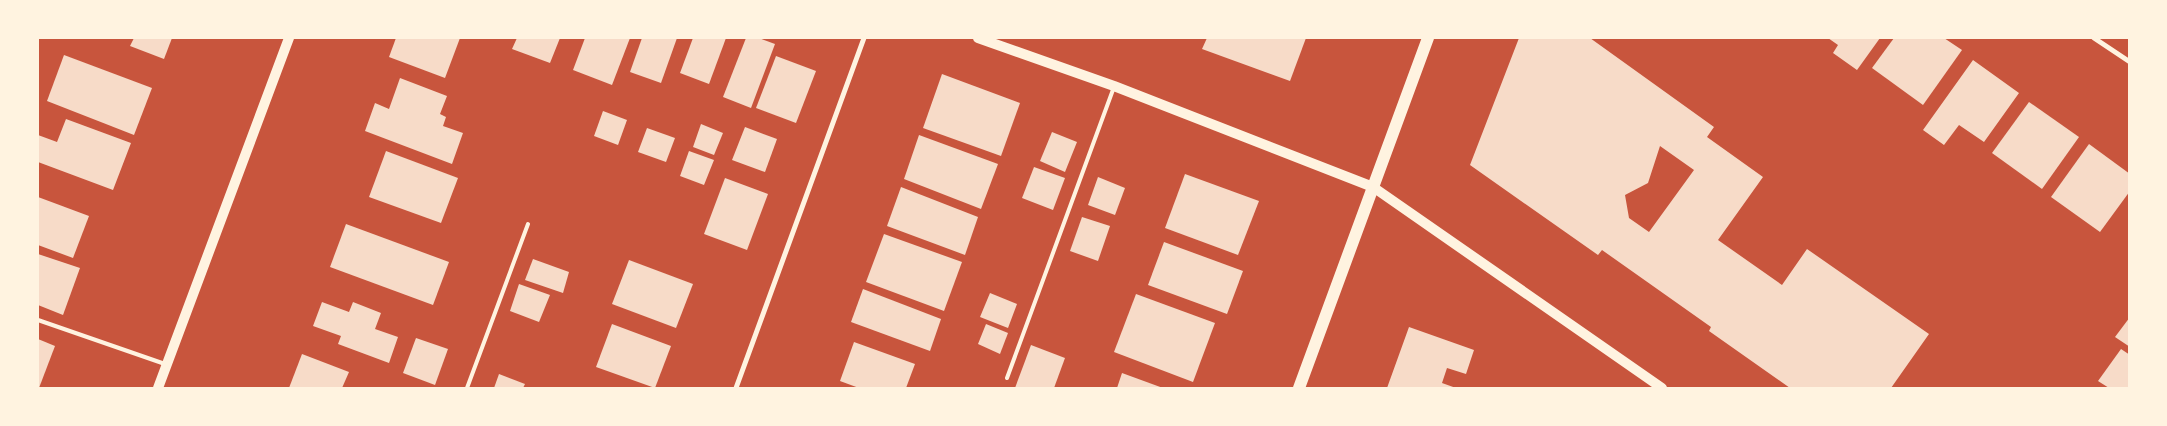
<svg xmlns="http://www.w3.org/2000/svg" width="2167" height="426" viewBox="0 0 2167 426" font-family="Manrope,sans-serif">
  <rect width="100%" height="100%" fill="#c8553d"/>
  <g fill="#f7dbc8" fill-rule="evenodd">
    <path d="M134 38H172L164 59 130 46Z"/>
    <path d="M396 38H460L445 78 389 57Z"/>
    <path d="M517 38H560L550 63 512 49Z"/>
    <path d="M585 38H630L612 85 573 70Z"/>
    <path d="M642 38H677L661 83 630 72Z"/>
    <path d="M693 38H726L709 84 680 73Z"/>
    <path d="M746 38H759L775 44 751 108 723 97Z"/>
    <path d="M1207 38H1306L1290 81 1202 49Z"/>
    <path d="M1519 38H1590L1714 127 1707 137 1763 177 1718 240 1782 285 1807 249 1929 334 1891 388H1790L1709 331 1711 327 1602 250 1598 255 1470 165ZM1660 146 1694 170 1649 232 1629 218 1625 195 1648 183Z"/>
    <path d="M1828 38H1880L1857 70 1833 53 1838 45Z"/>
    <path d="M1894 38H1944L1962 50 1923 105 1872 68Z"/>
    <path d="M64 55 152 88 134 135 47 101Z"/>
    <path d="M776 56 816 71 796 123 756 108Z"/>
    <path d="M1973 60 2019 93 1984 142 1959 125 1944 145 1923 130Z"/>
    <path d="M942 74 1020 103 1001 156 923 128Z"/>
    <path d="M400 78 447 96 440 114 446 117 443 126 463 133 452 164 365 131 375 103 389 109Z"/>
    <path d="M2029 102 2079 137 2042 189 1992 153Z"/>
    <path d="M603 111 627 120 618 145 594 136Z"/>
    <path d="M66 119 131 143 113 190 38 162V135L57 142Z"/>
    <path d="M701 124 723 133 714 155 693 147Z"/>
    <path d="M745 127 777 139 765 172 732 160Z"/>
    <path d="M647 128 675 138 666 162 638 152Z"/>
    <path d="M1052 132 1077 142 1065 172 1040 161Z"/>
    <path d="M919 135 998 164 981 209 904 179Z"/>
    <path d="M2089 144 2130 174V191L2100 232 2051 197Z"/>
    <path d="M386 151 458 178 441 223 369 197Z"/>
    <path d="M689 151 714 160 704 185 680 176Z"/>
    <path d="M1034 167 1065 178 1053 210 1022 198Z"/>
    <path d="M1185 174 1259 201 1238 255 1165 228Z"/>
    <path d="M1098 177 1125 188 1115 215 1088 205Z"/>
    <path d="M725 178 768 194 747 250 704 234Z"/>
    <path d="M901 187 978 217 965 255 887 226Z"/>
    <path d="M38 197 89 216 73 258 38 245Z"/>
    <path d="M1082 217 1110 226 1098 261 1070 251Z"/>
    <path d="M346 224 449 262 433 305 330 267Z"/>
    <path d="M884 234 962 262 944 311 866 282Z"/>
    <path d="M1164 242 1243 271 1227 314 1148 285Z"/>
    <path d="M38 254 80 268 63 315 38 305Z"/>
    <path d="M533 259 569 272 563 293 525 280Z"/>
    <path d="M629 260 693 284 676 328 612 304Z"/>
    <path d="M519 284 550 295 539 322 510 311Z"/>
    <path d="M863 289 941 319 930 351 851 322Z"/>
    <path d="M990 293 1017 304 1008 328 980 317Z"/>
    <path d="M1136 294 1215 323 1193 382 1114 352Z"/>
    <path d="M322 302 349 312 353 302 381 313 375 329 398 337 389 363 338 344 341 336 313 326Z"/>
    <path d="M2130 317V347L2115 337Z"/>
    <path d="M612 324 671 346 655 388 596 367Z"/>
    <path d="M986 324 1008 333 1000 354 978 344Z"/>
    <path d="M1409 327 1474 350 1466 374 1447 368 1442 383 1456 388H1387Z"/>
    <path d="M416 338 448 349 435 385 403 373Z"/>
    <path d="M38 339 55 346 39 388H38Z"/>
    <path d="M854 342 915 364 906 388H859L840 381Z"/>
    <path d="M1031 345 1065 358 1054 388H1015Z"/>
    <path d="M2121 349 2130 355V388H2109L2098 381Z"/>
    <path d="M302 354 349 372 342 388H289Z"/>
    <path d="M1122 373 1163 388H1117Z"/>
    <path d="M499 374 525 384 523 388H494Z"/>
  </g>
  <g fill="none" stroke-linecap="round" stroke-linejoin="round">
    <g stroke="#fff3e0" stroke-width="4">
      <path d="M38 320 165 364"/>
      <path d="M1007 378 1114 87"/>
      <path d="M467 388 528 224"/>
    </g>
    <g stroke="#fff3e0" stroke-width="5">
      <path d="M2094 38 2130 62"/>
      <path d="M736 388 864 38"/>
    </g>
    <g stroke="#fff3e0" stroke-width="10">
      <path d="M978 38 1114 86 1373 187 1662 388"/>
      <path d="M158 388 289 38"/>
    </g>
    <path stroke="#fff3e0" stroke-width="12" d="M1299 388 1428 38"/>
  </g>
  <rect width="2167" height="426" fill="none" stroke="#fff3e0" stroke-width="78"/>
</svg>
